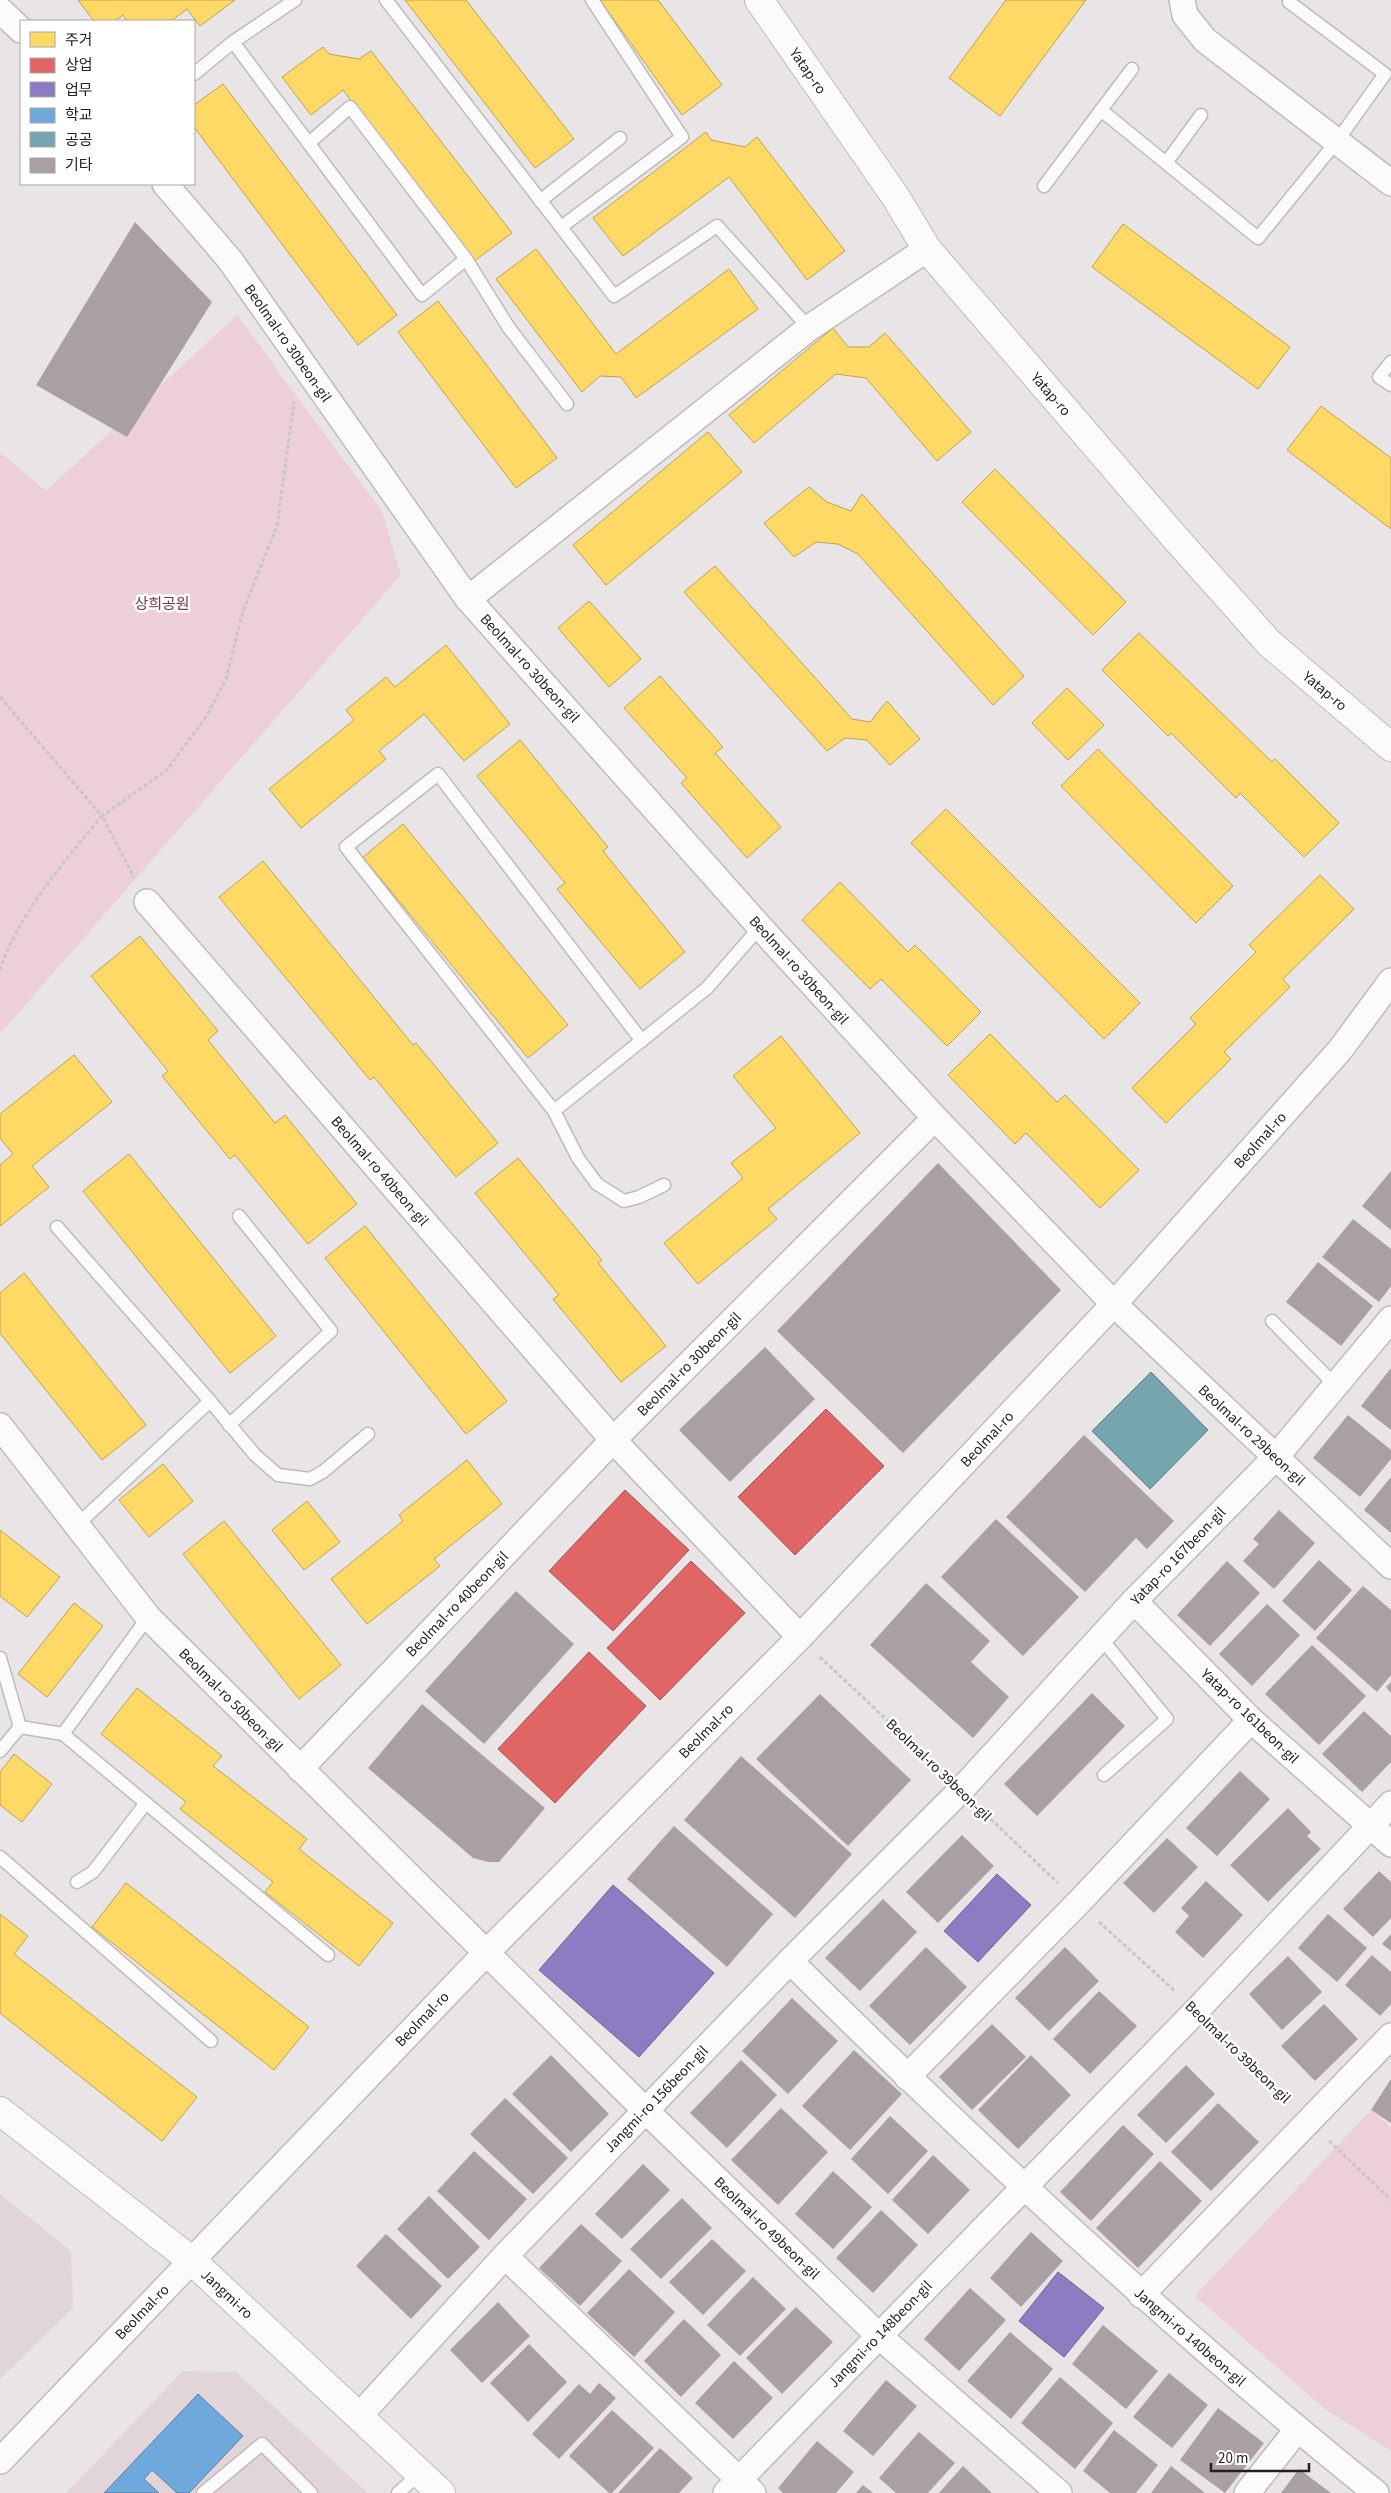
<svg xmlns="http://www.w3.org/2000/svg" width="1391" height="2493" viewBox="0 0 1391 2493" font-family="'Source Sans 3','Noto Sans KR',sans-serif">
  <rect width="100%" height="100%" fill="#e9e4e5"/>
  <g fill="#e2d5d9">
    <path d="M0 2194 71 2251 73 2308 0 2379Z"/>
    <path d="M183 2371 236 2372 368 2493H66Z"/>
  </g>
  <g fill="#edd0d7">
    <path d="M237 315 382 512 401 575 0 1034V452L46 491Z"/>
    <path d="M1371 2110 1391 2127V2451L1325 2409 1195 2296Z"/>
  </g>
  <g fill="#ffd966" stroke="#bda252">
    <path d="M78 0H235L200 26 187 9 171 21H127L123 15 115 21H94Z"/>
    <path d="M405 0H466L574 139 535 168Z"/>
    <path d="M600 0H658L722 85 682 115Z"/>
    <path d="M1006 0H1086L1000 116 949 78Z"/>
    <path d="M323 47 329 54 359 59 371 51 512 233 473 262 343 90 311 115 282 77Z"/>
    <path d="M223 84 397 315 358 345 194 127V105Z"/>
    <path d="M706 132 711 140 745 147 757 137 845 251 807 280 729 177 623 256 593 218Z"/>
    <path d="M1123 224 1290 347 1258 389 1092 267Z"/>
    <path d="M536 249 616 354 729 269 758 309 636 398 621 377 600 376 582 392 496 279Z"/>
    <path d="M438 301 557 458 516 488 398 332Z"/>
    <path d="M833 328 848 347H869L885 333 971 432 937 461 866 378 836 374 754 443 729 415Z"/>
    <path d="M1321 406 1391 458V529L1287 450Z"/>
    <path d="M708 432 742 472 606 585 573 545Z"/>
    <path d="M995 469 1126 602 1093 635 962 502Z"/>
    <path d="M809 487 827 502 851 511 862 494 1024 676 993 705 858 554 838 544 816 542 794 557 764 523Z"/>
    <path d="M715 566 852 719 870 722 887 701 920 739 890 765 867 740 845 738 827 751 684 592Z"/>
    <path d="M589 601 641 659 609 687 558 628Z"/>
    <path d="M1139 633 1272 762 1275 759 1339 823 1304 857 1240 793 1236 798 1171 733 1168 736 1102 670Z"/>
    <path d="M446 645 510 724 464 761 424 714 379 751 386 759 301 828 269 789 354 720 346 710 386 677 395 687Z"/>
    <path d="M660 676 723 747 715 753 781 827 747 858 681 783 687 778 624 708Z"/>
    <path d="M1067 688 1104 725 1068 760 1032 723Z"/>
    <path d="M520 740 608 847 603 851 685 952 640 989 557 889 565 883 477 776Z"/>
    <path d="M1098 749 1233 886 1196 923 1061 786Z"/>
    <path d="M946 809 1140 1003 1104 1039 911 843Z"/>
    <path d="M403 824 568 1025 528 1058 363 857Z"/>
    <path d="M263 861 413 1045 416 1043 498 1143 456 1177 374 1077 370 1080 219 897Z"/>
    <path d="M1320 875 1354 909 1283 979 1290 987 1224 1052 1231 1059 1166 1123 1132 1088 1196 1024 1190 1018 1256 952 1249 945Z"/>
    <path d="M840 882 908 952 915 945 981 1012 947 1046 881 979 870 989 802 920Z"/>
    <path d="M140 936 218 1031 208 1040 275 1123 285 1115 357 1204 308 1244 235 1155 230 1159 162 1076 168 1071 91 976Z"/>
    <path d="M990 1034 1057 1102 1065 1095 1139 1170 1100 1208 1026 1133 1015 1144 948 1075Z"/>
    <path d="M781 1036 860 1133 768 1209 777 1219 698 1284 664 1243 743 1178 731 1163 776 1128 733 1076Z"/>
    <path d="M74 1055 112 1102 32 1166 49 1187 0 1226V1165L13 1154 0 1138V1114Z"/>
    <path d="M129 1154 276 1336 230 1373 83 1191Z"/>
    <path d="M518 1158 602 1260 598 1263 666 1346 621 1382 553 1299 559 1295 475 1193Z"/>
    <path d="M365 1226 507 1401 466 1434 325 1258Z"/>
    <path d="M24 1273 146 1425 102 1460 0 1333V1293Z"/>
    <path d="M467 1460 502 1504 434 1559 440 1566 367 1624 331 1579 403 1521 399 1515Z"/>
    <path d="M163 1464 193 1501 149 1537 119 1500Z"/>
    <path d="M307 1501 340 1542 304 1570 272 1530Z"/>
    <path d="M224 1521 341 1665 299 1699 183 1554Z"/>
    <path d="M0 1530 60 1577 27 1617 0 1596Z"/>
    <path d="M74 1603 103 1626 47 1697 18 1674Z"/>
    <path d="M137 1688 222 1756 213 1766 307 1839 299 1849 393 1923 359 1966 265 1892 273 1882 180 1809 186 1802 101 1734Z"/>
    <path d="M14 1754 52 1784 22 1822 0 1805V1772Z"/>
    <path d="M126 1883 309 2027 274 2070 92 1927Z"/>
    <path d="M0 1914 28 1936 14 1954 197 2097 162 2141 0 2013Z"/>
  </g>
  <g fill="#e06666" stroke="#a85152">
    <path d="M826 1409 884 1466 795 1555 738 1497Z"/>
    <path d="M625 1490 689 1550 613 1631 549 1571Z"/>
    <path d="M691 1561 745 1613 660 1700 607 1648Z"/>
    <path d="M589 1652 646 1706 555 1803 498 1749Z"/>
  </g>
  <g fill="#8e7cc3" stroke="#6e6193">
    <path d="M997 1874 1031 1905 978 1962 944 1931Z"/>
    <path d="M613 1885 714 1973 639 2057 539 1970Z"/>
    <path d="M1058 2272 1104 2308 1064 2357 1019 2321Z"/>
  </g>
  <path fill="#6fa8dc" stroke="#5880a4" d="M198 2394 243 2436 189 2493H177L152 2470 144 2479 159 2493H104Z"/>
  <path fill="#76a5af" stroke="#5d7d85" d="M1151 1372 1208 1430 1150 1489 1092 1431Z"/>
  <g fill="#aa9fa2">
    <path d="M135 222 212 302 127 437 36 385Z"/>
    <path d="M938 1163 1061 1290 903 1453 777 1331Z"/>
    <path d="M1391 1171V1230L1362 1206Z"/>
    <path d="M1353 1219 1391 1249V1286L1379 1302 1322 1257Z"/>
    <path d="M1318 1262 1373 1306 1341 1346 1286 1302Z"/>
    <path d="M765 1347 815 1399 730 1482 679 1430Z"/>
    <path d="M1391 1368V1430L1361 1406Z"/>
    <path d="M1348 1415 1391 1450V1459L1360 1497 1313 1458Z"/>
    <path d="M1084 1435 1174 1521 1147 1549 1136 1538 1085 1592 1006 1517Z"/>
    <path d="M1391 1477V1533L1364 1510Z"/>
    <path d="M1279 1510 1315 1543 1274 1589 1243 1561 1259 1544 1253 1539Z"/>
    <path d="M996 1519 1079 1597 1023 1656 941 1577Z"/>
    <path d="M1319 1560 1352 1590 1315 1631 1282 1601Z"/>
    <path d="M1227 1561 1260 1593 1210 1646 1177 1615Z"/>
    <path d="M926 1583 990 1641 971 1662 1009 1697 973 1738 870 1645Z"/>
    <path d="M1363 1586 1391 1610V1675L1377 1692 1316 1638Z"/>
    <path d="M516 1591 574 1644 484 1744 425 1691Z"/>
    <path d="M1267 1604 1300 1635 1252 1686 1219 1654Z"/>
    <path d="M1312 1645 1366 1696 1319 1745 1265 1694Z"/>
    <path d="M1391 1682V1693L1386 1687Z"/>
    <path d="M1092 1693 1125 1726 1037 1816 1004 1784Z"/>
    <path d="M820 1694 911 1780 848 1846 756 1759Z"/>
    <path d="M422 1704 545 1808 499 1862H488L473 1858 368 1768Z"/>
    <path d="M1364 1711 1391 1736V1762L1362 1792 1322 1754Z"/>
    <path d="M741 1756 852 1854 795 1918 684 1820Z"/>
    <path d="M1240 1771 1270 1799 1217 1856 1186 1828Z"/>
    <path d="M1288 1808 1311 1832 1307 1836 1321 1849 1268 1902 1230 1865Z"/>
    <path d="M674 1826 773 1914 727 1967 627 1879Z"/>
    <path d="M962 1835 994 1866 938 1923 906 1892Z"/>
    <path d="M1167 1838 1198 1867 1154 1913 1123 1883Z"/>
    <path d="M1379 1871 1391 1882V1918L1373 1937 1343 1909Z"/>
    <path d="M1206 1881 1243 1915 1203 1958 1175 1932 1189 1916 1181 1908Z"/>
    <path d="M883 1899 917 1932 860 1991 825 1958Z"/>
    <path d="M1328 1914 1367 1948 1337 1982 1298 1948Z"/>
    <path d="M1391 1934V1951L1382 1944Z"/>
    <path d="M926 1947 967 1987 910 2045 869 2006Z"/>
    <path d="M1065 1947 1099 1981 1049 2031 1015 1998Z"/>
    <path d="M1372 1955 1391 1972V2004L1380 2016 1345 1985Z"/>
    <path d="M1288 1956 1322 1992 1282 2030 1249 1994Z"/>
    <path d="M1099 1991 1137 2026 1090 2074 1053 2039Z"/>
    <path d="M792 1998 838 2041 788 2094 742 2051Z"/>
    <path d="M1324 2004 1358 2039 1315 2081 1281 2046Z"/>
    <path d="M992 2024 1026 2057 972 2110 939 2077Z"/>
    <path d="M854 2050 902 2094 850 2150 802 2106Z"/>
    <path d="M551 2055 609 2114 571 2152 512 2094Z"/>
    <path d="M1031 2055 1071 2095 1018 2149 978 2110Z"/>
    <path d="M741 2060 777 2095 727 2148 690 2113Z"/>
    <path d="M1186 2065 1215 2094 1166 2143 1137 2115Z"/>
    <path d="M1391 2079V2123L1371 2110Z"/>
    <path d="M505 2098 568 2158 533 2194 470 2134Z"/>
    <path d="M1218 2103 1259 2142 1211 2191 1171 2152Z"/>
    <path d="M781 2108 828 2152 778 2205 731 2160Z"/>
    <path d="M890 2116 928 2151 888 2194 851 2159Z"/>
    <path d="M1123 2125 1154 2154 1091 2221 1060 2192Z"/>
    <path d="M474 2151 527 2199 489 2240 437 2191Z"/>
    <path d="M933 2155 970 2190 928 2234 892 2200Z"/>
    <path d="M1160 2161 1202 2201 1138 2268 1096 2228Z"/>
    <path d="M643 2164 670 2190 622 2239 595 2214Z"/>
    <path d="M833 2171 872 2207 833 2249 795 2214Z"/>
    <path d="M429 2196 480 2247 448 2279 397 2229Z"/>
    <path d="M682 2198 712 2228 661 2279 630 2249Z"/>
    <path d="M881 2210 918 2245 873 2293 836 2258Z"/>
    <path d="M581 2224 622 2261 580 2306 539 2268Z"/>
    <path d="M1031 2232 1063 2261 1021 2307 990 2278Z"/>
    <path d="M386 2234 442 2286 411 2319 356 2266Z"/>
    <path d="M712 2239 746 2271 703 2315 669 2282Z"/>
    <path d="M629 2269 675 2312 634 2357 587 2313Z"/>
    <path d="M753 2277 786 2309 740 2356 707 2325Z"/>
    <path d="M970 2288 1006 2320 959 2371 924 2339Z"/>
    <path d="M498 2302 530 2336 482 2383 450 2350Z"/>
    <path d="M796 2307 833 2342 782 2394 746 2358Z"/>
    <path d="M684 2319 721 2355 681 2397 644 2361Z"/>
    <path d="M1103 2325 1158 2371 1126 2409 1072 2364Z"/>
    <path d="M1010 2332 1053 2369 1011 2419 967 2381Z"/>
    <path d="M529 2344 567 2382 528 2422 490 2383Z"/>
    <path d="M734 2361 773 2398 733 2439 695 2403Z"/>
    <path d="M1169 2373 1208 2405 1172 2448 1133 2417Z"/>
    <path d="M1060 2377 1113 2423 1075 2469 1021 2423Z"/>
    <path d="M886 2380 917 2406 873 2456 843 2431Z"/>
    <path d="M599 2383 616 2398 559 2459 532 2434 579 2384 590 2394Z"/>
    <path d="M1218 2408 1264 2443 1225 2493 1180 2460Z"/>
    <path d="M612 2410 654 2448 612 2493H609L569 2456Z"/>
    <path d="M1114 2430 1158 2465 1136 2493H1110L1083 2471Z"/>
    <path d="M919 2432 955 2463 928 2493H896L879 2478Z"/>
    <path d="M817 2441 854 2472 836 2493H783L778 2488Z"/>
    <path d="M660 2448 693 2478 679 2493H618Z"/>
    <path d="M963 2466 992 2493H939Z"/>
    <path d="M1171 2466 1205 2493H1151Z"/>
    <path d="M1299 2469 1331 2493H1281Z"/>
    <path d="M863 2485 873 2493H856Z"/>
  </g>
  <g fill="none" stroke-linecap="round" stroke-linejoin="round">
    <defs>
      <g id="lane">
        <path d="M386 0 614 296 717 226 809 328"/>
        <path d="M233 42 422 295 466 259"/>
        <path d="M194 74 233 42 295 0"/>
        <path d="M1101 110 1132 69"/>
        <path d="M309 143 350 107 466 259 509 328 567 404"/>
        <path d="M1166 163 1201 115"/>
        <path d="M1044 186 1101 110 1258 238 1337 141 1385 74 1289 2"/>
        <path d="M540 201 620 138"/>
        <path d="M561 227 682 137 592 0"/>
        <path d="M1391 362 1379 377 1391 385"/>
        <path d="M642 1041 438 774 346 847 554 1111 707 988 760 927"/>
        <path d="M554 1111 578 1158 597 1184 624 1201 639 1197 664 1185"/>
        <path d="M57 1227 210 1401 76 1526"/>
        <path d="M1272 1321 1336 1386"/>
        <path d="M210 1401 255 1455 278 1475 310 1479 324 1471 368 1434"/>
        <path d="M229 1425 331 1331 239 1216"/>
        <path d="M148 1617 63 1734 328 1955"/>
        <path d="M1100 1637 1167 1719 1104 1775"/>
        <path d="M0 1658 20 1727"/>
        <path d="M20 1727 63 1734"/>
        <path d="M0 1751 20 1727"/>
        <path d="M0 1857 211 2041"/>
        <path d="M77 1882 93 1872 146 1803"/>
        <path d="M203 2493 262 2444 311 2493"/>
        <path d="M398 2493 420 2473"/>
      </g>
      <g id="street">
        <path d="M1182 0 1185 15 1205 40 1391 183"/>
        <path d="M0 10 21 30"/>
        <path d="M165 184 230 260 468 599 760 927 935 1118 1114 1304 1391 1566"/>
        <path d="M468 599 809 328 927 249"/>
        <path d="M147 902 613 1440 800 1637"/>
        <path d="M0 1426 148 1617 645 2110 879 2336 1059 2493"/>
        <path d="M1134 1601 1251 1720 1391 1844"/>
        <path d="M300 1769 613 1440 935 1118"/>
        <path d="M790 1961C977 2147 1170 2327 1376 2493"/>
        <path d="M907 2077 1078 1903 1251 1720"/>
        <path d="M505 2256 753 2493"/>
        <path d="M1141 2295 1391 2036"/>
        <path d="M359 2416 505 2256 790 1961 961 1790 1134 1601 1275 1458 1391 1319"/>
        <path d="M0 2461 486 1953 800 1637 1114 1304 1340 1050 1391 981"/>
        <path d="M726 2493 1196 2011 1391 1804"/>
        <path d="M1247 2493 1297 2430"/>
      </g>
      <g id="secondary">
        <path d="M759 0 895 196 927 249 1170 532 1269 643 1391 747"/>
        <path d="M0 2111 191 2260 441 2493"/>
      </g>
    </defs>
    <use href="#lane" stroke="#bebbbb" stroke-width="15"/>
    <use href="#street" stroke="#bebbbb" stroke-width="28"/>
    <use href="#secondary" stroke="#bebbbb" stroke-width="30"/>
    <g stroke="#c7c6c6" stroke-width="3" stroke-dasharray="4 2.5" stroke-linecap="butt">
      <path d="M0 697 102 816 167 770 206 717 226 679 243 611 277 526 294 402"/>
      <path d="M0 970C17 916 66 859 102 816L134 877"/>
      <path d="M820 1657 941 1771"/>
      <path d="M981 1810 1058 1883"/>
      <path d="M1099 1922 1176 1992"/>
      <path d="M1216 2031 1288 2102"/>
      <path d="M1329 2141 1391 2200"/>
    </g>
    <use href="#lane" stroke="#fcfbfb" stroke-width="12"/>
    <use href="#street" stroke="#fcfbfb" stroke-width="25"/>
    <use href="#secondary" stroke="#fcfbfb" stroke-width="28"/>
  </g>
  <g text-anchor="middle" stroke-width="5" stroke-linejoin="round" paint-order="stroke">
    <g font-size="15" fill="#242122" stroke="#fff">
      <text transform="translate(808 71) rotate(55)" y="5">Yatap-ro</text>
      <text transform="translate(288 343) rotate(55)" y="5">Beolmal-ro 30beon-gil</text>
      <text transform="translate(1051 394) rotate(49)" y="5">Yatap-ro</text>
      <text transform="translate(530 668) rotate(48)" y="5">Beolmal-ro 30beon-gil</text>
      <text transform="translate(1325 691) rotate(40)" y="5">Yatap-ro</text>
      <text transform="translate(799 970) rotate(48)" y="5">Beolmal-ro 30beon-gil</text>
      <text transform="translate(1260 1140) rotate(-48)" y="5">Beolmal-ro</text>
      <text transform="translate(380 1171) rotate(49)" y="5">Beolmal-ro 40beon-gil</text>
      <text transform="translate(689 1364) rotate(-45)" y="5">Beolmal-ro 30beon-gil</text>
      <text transform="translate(1252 1435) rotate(43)" y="5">Beolmal-ro 29beon-gil</text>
      <text transform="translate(987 1439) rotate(-47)" y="5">Beolmal-ro</text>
      <text transform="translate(1178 1556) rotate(-46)" y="5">Yatap-ro 167beon-gil</text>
      <text transform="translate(457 1604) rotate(-46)" y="5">Beolmal-ro 40beon-gil</text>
      <text transform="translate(231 1700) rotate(45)" y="5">Beolmal-ro 50beon-gil</text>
      <text transform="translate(1250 1716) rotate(44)" y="5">Yatap-ro 161beon-gil</text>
      <text transform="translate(706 1731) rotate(-45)" y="5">Beolmal-ro</text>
      <text transform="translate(939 1770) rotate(44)" y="5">Beolmal-ro 39beon-gil</text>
      <text transform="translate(422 2019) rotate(-46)" y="5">Beolmal-ro</text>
      <text transform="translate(1238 2052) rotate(44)" y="5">Beolmal-ro 39beon-gil</text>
      <text transform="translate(656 2099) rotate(-46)" y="5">Jangmi-ro 156beon-gil</text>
      <text transform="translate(767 2228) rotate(44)" y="5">Beolmal-ro 49beon-gil</text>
      <text transform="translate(227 2294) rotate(43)" y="5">Jangmi-ro</text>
      <text transform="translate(142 2312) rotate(-46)" y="5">Beolmal-ro</text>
      <text transform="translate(880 2334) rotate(-46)" y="5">Jangmi-ro 148beon-gil</text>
      <text transform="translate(1190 2337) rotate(41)" y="5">Jangmi-ro 140beon-gil</text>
    </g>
    <g font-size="15" fill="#78394e" stroke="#fff">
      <text x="162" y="609">상희공원</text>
    </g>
  </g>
  <rect x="20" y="20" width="175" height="165" fill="#ffffff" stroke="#a7a6a7"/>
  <rect x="30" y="32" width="25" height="15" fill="#ffd966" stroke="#a7a6a7"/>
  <text x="65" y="45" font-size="15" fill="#242122">주거</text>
  <rect x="30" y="58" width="25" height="15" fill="#e06666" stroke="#a7a6a7"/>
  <text x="65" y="70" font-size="15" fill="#242122">상업</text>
  <rect x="30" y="82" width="25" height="15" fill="#8e7cc3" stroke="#a7a6a7"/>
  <text x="65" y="95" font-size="15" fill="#242122">업무</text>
  <rect x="30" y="108" width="25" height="15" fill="#6fa8dc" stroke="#a7a6a7"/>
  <text x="65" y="120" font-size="15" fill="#242122">학교</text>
  <rect x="30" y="132" width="25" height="15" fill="#76a5af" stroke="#a7a6a7"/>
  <text x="65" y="145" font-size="15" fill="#242122">공공</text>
  <rect x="30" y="158" width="25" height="15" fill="#aa9fa2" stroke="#a7a6a7"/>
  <text x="65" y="170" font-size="15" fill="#242122">기타</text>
  <path d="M1211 2463v8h98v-8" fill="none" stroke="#242122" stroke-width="2.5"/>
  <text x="1218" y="2463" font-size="15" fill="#242122" stroke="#ffffff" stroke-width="4" paint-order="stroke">20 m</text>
</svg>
